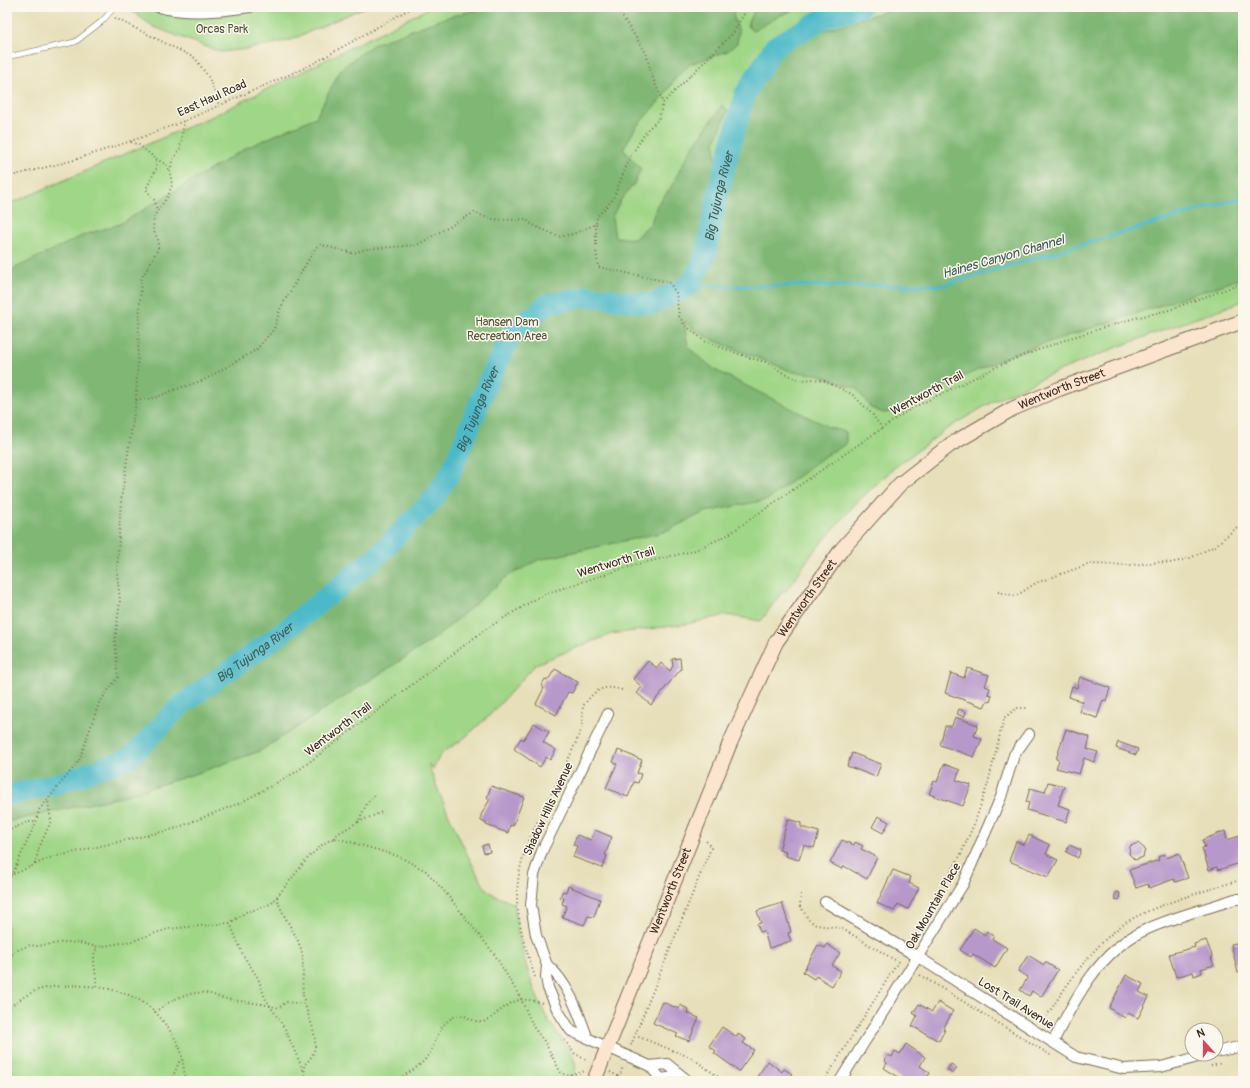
<svg xmlns="http://www.w3.org/2000/svg" width="1250" height="1088" viewBox="0 0 1250 1088" font-family="Pangolin,sans-serif">
  <rect width="100%" height="100%" fill="#fbf7ec"/>
  <filter id="ink" filterUnits="userSpaceOnUse"><feTurbulence type="fractalNoise" baseFrequency=".025" numOctaves="2"/><feDisplacementMap in="SourceGraphic" scale="8" xChannelSelector="R" yChannelSelector="G"/><feConvolveMatrix kernelMatrix="1 2 1 2 8 2 1 2 1" color-interpolation-filters="sRGB"/></filter>
  <filter id="wash" filterUnits="userSpaceOnUse"><feTurbulence type="fractalNoise" baseFrequency=".012" numOctaves="4" result="noise"/><feDisplacementMap in="SourceGraphic" scale="16" xChannelSelector="R" yChannelSelector="G"/><feGaussianBlur stdDeviation="0.9" result="paint"/><feColorMatrix in="noise" values="0 0 0 0 0 0 0 0 0 0 0 0 0 0 0 0 0 1.4 0 .05"/><feComposite in="paint" operator="in"/></filter>
  <g filter="url(#wash)">
    <rect width="100%" height="100%" fill="#e7dfb9"/>
    <g fill="#a0d687" stroke="#6e8052">
      <path d="M126 7H365L291 40 248 49 220 52 154 27Z"/>
      <path d="M431 7H1243V301L1115 348 1042 378 992 402 948 428 894 468 855 504 808 559 787 590 781 593 761 621 726 615 687 624 611 634 536 664 490 715 462 740 446 750 439 757 433 770 429 764C429 775 477 878 485 887 492 896 504 899 514 904 517 938 530 986 546 1016 554 1031 567 1043 573 1057 577 1066 576 1072 573 1081H7V205L215 115Z"/>
    </g>
    <g fill="#80b774" stroke="#5e7049">
      <path d="M488 7H736L733 15 739 32 737 43 728 51 690 64 675 79 663 97 636 127 623 149 641 169 634 184 620 201 612 217 615 237 634 239 651 223 657 205 670 189 689 152 722 105 728 111 715 141 716 161 723 163 743 129 755 86 781 35 788 32 825 30 899 7H1243V278L1013 354 919 397 893 412 883 413 871 408 856 388 817 374 793 372 715 341 695 330 684 321 687 341 690 349 715 370 828 427 846 432V444L826 455 767 500 705 512 664 532 538 560 505 578 437 637 260 751 198 773 120 797 7 822V272L84 235 120 224 246 148 316 117 341 69 374 44 444 18Z"/>
      <path d="M757 7H801L781 15 753 31 749 28 748 21Z"/>
    </g>
    <g fill="none" stroke-linecap="round" stroke-linejoin="round">
      <path stroke="#4cb9c8" stroke-width="3.5" d="M689 286 944 285 1243 197"/>
      <path stroke="#4cb9c8" stroke-width="21" id="s1" d="M7 796 63 782 131 757 182 704 278 636 377 556 436 496 452 470 487 384 512 334 547 304 588 296 652 304 689 286 705 257 719 188 745 94 775 46 826 17 861 7"/>
    </g>
    <g id="blocks">
      <g fill="#b798ca">
        <path d="M680 658 681 669 651 705 637 693 642 687 633 679 648 661 657 668 661 663 670 671 673 666 672 659Z"/>
        <path d="M967 668 989 675 985 686 990 688 988 694 992 695 990 702 987 701 984 707 945 693 951 673 964 678Z"/>
        <path d="M555 669 578 682 572 693 568 692 556 715 536 704 544 688 541 686 545 679 548 680Z"/>
        <path d="M1080 677 1110 688 1106 701 1103 700 1097 718 1080 712 1083 702 1069 697 1072 686 1077 688Z"/>
        <path d="M959 709 966 712 964 717 957 714Z"/>
        <path d="M955 717 978 725 974 736 982 739 974 757 940 745 945 726H952Z"/>
        <path d="M534 723 549 732 543 742 556 750 550 760 546 757 540 767 514 749 521 738 523 740Z"/>
        <path d="M1066 729 1090 737 1087 749 1098 752 1094 762 1084 758 1079 774 1056 768 1059 760 1056 759Z"/>
        <path d="M1118 742 1138 749 1136 755 1116 748Z"/>
        <path d="M618 750 642 760 637 773 641 774 638 783 634 782 628 797 606 788 617 764 613 762Z"/>
        <path d="M852 753 881 764 876 777 847 766Z"/>
        <path d="M944 764 960 770 956 780 971 785 963 806 929 794 934 781 937 782Z"/>
        <path d="M1048 782 1064 786 1058 805 1070 809 1066 822 1027 810 1029 803 1026 802 1030 788 1045 792Z"/>
        <path d="M491 786 524 797 513 826 510 825 508 833 486 825V823L481 821V815L489 801V799L487 798Z"/>
        <path d="M878 816 889 822 883 833 872 827Z"/>
        <path d="M788 819 801 823V827L819 832 814 848 804 845 799 860 785 856 786 852 779 850Z"/>
        <path d="M595 830 612 837 605 855 607 856 602 868 573 857 577 846 573 845 577 835 591 840Z"/>
        <path d="M1225 831 1227 840 1240 836 1243 846V862L1218 870 1217 867 1209 870 1202 848 1205 847 1202 840Z"/>
        <path d="M1029 835 1050 845 1046 854 1058 860 1048 877 1009 861 1016 841 1024 845Z"/>
        <path d="M842 840 854 845 855 842 863 846 861 849 877 857 867 879 844 866 842 869 830 863Z"/>
        <path d="M1138 843 1145 849 1143 857 1135 860 1129 854 1130 846Z"/>
        <path d="M488 844 490 852 484 853 482 846Z"/>
        <path d="M1069 845 1081 850 1078 858 1066 852Z"/>
        <path d="M1179 853 1188 878 1175 882 1174 879 1149 888 1148 884 1136 888 1129 870 1159 860 1158 857 1165 854 1167 858Z"/>
        <path d="M893 870 911 877 909 883 919 888 908 909 898 904 894 911 877 903Z"/>
        <path d="M568 886 600 899 594 917 588 916 584 925 562 917 567 906 562 904 564 898 560 897 563 891 566 892Z"/>
        <path d="M1116 892 1120 893 1119 900 1114 899Z"/>
        <path d="M782 903 791 932 788 933 791 941 769 948 764 931 760 932 757 924 761 923 757 911Z"/>
        <path d="M974 928 985 935 987 931 994 936 992 939 1007 948 995 968 973 954 971 957 960 950Z"/>
        <path d="M1206 940 1213 958H1211L1214 965 1201 969 1202 973 1194 976 1193 972 1176 977 1169 954 1195 947 1194 944Z"/>
        <path d="M1242 942 1243 972 1238 973 1231 944Z"/>
        <path d="M827 944 840 953 832 966 841 971 832 986 816 976 814 979 803 972 818 945 825 948Z"/>
        <path d="M1028 955 1044 965 1045 962 1058 970 1041 997 1032 991 1029 996 1020 990 1028 977 1018 971Z"/>
        <path d="M1126 975 1143 984 1139 992 1149 997 1138 1018 1128 1013 1125 1018 1109 1008Z"/>
        <path d="M663 1002 679 1009 680 1005 688 1009 687 1013 699 1018 689 1041 676 1036 678 1034 653 1023Z"/>
        <path d="M938 1002 953 1011 943 1029 945 1030 939 1041 912 1026 917 1016 913 1013 919 1004 932 1012Z"/>
        <path d="M722 1027 737 1037 738 1034 746 1039 743 1043 754 1050 739 1071 714 1053 716 1051 709 1046Z"/>
        <path d="M906 1044 925 1057 920 1066 930 1073 925 1081H905L884 1068 887 1063 885 1061 888 1055 892 1057 895 1051 900 1054Z"/>
        <path d="M768 1061 782 1072 784 1069 792 1074 789 1077 795 1081H754Z"/>
        <path d="M951 1064 957 1068 953 1074 947 1070Z"/>
        <path d="M1243 1076V1081H1227V1080Z"/>
      </g>
    </g>
  </g>
  <g filter="url(#ink)">
    <use href="#blocks" fill-opacity="0" stroke="#776954" stroke-width="1"/>
    <g fill="none" stroke-linecap="round" stroke-linejoin="round">
      <defs>
        <path id="lane" d="M7 57 75 42 101 22 115 7"/>
        <g id="street">
          <path d="M158 7C188 15 220 11 250 7"/>
          <path d="M608 714 542 851 534 875 531 905 536 935 547 965 546 977 548 988 558 1011 571 1031 650 1066 661 1079 681 1076"/>
          <path d="M825 902 918 957 1076 1057 1124 1069 1161 1067 1209 1054"/>
          <path d="M547 965C567 981 579 1013 587 1037"/>
          <path d="M1053 1042C1074 1000 1100 950 1145 930 1173 917 1206 909 1235 899H1243"/>
          <path d="M1216 1052 1243 1046"/>
          <path d="M650 1066 667 1064 688 1081"/>
          <path d="M840 1081 963 884 1001 797 1014 755 1029 734"/>
        </g>
        <g id="secondary">
          <path id="s2" d="M594 1081 730 743 776 642 842 549 900 484 950 445 1012 409 1059 389 1243 321"/>
        </g>
      </defs>
      <use href="#lane" stroke="#776954" stroke-width="6"/>
      <use href="#street" stroke="#776954" stroke-width="12"/>
      <use href="#secondary" stroke="#776954" stroke-width="16"/>
      <g stroke="#776954" stroke-width="2" stroke-dasharray="1 3" stroke-linecap="butt">
        <path d="M616 7 646 53 652 76 663 103"/>
        <path d="M115 18 195 58 209 78 219 105"/>
        <path d="M131 142 139 145 156 159V169L146 189 155 201 157 211"/>
        <path d="M156 159 166 164 170 172"/>
        <path d="M7 177 71 161 140 138 184 121 309 66 413 7"/>
        <path d="M596 224V249L598 267 669 282 676 293 679 316 684 324 704 341 750 358 766 362 785 374 800 380 814 379 825 381 852 394 872 414 882 428"/>
        <path d="M136 400 155 398 171 391 204 380 256 350 274 329 281 307 316 247 321 245 352 253 367 249 417 245 475 212C491 222 507 220 526 219 533 228 548 230 558 237L573 234 596 224 597 217 613 199 630 157 648 129 658 120 663 103 733 33 748 7"/>
        <path d="M998 592 1016 596 1036 583 1089 564 1132 565 1161 562 1170 563 1188 559 1215 546 1243 522"/>
        <path d="M358 822 382 812"/>
        <path d="M7 831 28 822H36"/>
        <path d="M334 838 337 834 358 822 367 803 375 795"/>
        <path d="M35 864 39 848 51 821 48 802"/>
        <path d="M7 873 12 875 36 822 39 810 79 761 99 703 118 677 115 641 120 601 117 572 121 500 136 400 141 279 158 249V239L153 230 154 216 168 196 172 185 170 173 172 161 180 149 184 121"/>
        <path d="M7 879 12 875 49 858 174 829 242 802 296 772 486 629 542 595 634 565 693 551 726 536 910 409 1009 361 1070 338 1135 318 1169 310 1243 283"/>
        <path d="M801 894 800 906 809 920 816 925 841 928 900 963"/>
        <path d="M277 897C281 915 294 929 300 946 306 963 301 978 303 995 306 1019 328 1045 304 1065L305 1081"/>
        <path d="M230 923 243 955 258 978 265 998 285 1029 303 1070"/>
        <path d="M911 941 960 856 975 822 988 783 1004 718 1017 708H1029"/>
        <path d="M7 970 13 952 30 945 37 946 67 942 80 943 98 947 132 941 168 929 230 923 246 912 261 908 272 903 308 858 323 844 334 838 340 839 398 856 413 864 426 871 445 892 495 955 521 999 534 1028 544 1041 561 1073 569 1076 585 1071"/>
        <path d="M920 975 1052 1056"/>
        <path d="M535 977C528 956 521 934 518 912 513 870 529 838 547 802 558 781 568 760 578 738L582 728 583 706C595 690 602 684 622 690"/>
        <path d="M96 986C98 974 89 957 98 947"/>
        <path d="M7 1009C15 1003 25 995 35 991 68 980 129 985 154 1011 162 1018 178 1041 181 1051 183 1061 183 1071 187 1081"/>
        <path d="M155 1012C169 1001 187 991 206 993 213 994 220 998 227 999 244 1002 261 1003 279 1008L286 1002 306 1004"/>
        <path d="M1042 1023C1065 988 1087 952 1121 926 1148 906 1209 890 1243 879"/>
        <path d="M637 1033 639 1037 692 1058 724 1081"/>
        <path d="M565 1040 574 1053 588 1061"/>
        <path d="M631 1045 711 848 705 839"/>
        <path d="M1211 1066 1222 1063"/>
        <path d="M610 1072 620 1077"/>
        <path d="M171 1081 180 1060"/>
        <path d="M396 1081C407 1073 419 1068 427 1057 436 1045 437 1029 449 1020 464 1008 469 1023 483 1022 488 1021 492 1017 496 1014 513 1000 520 996 542 1003"/>
        <path d="M618 1081 623 1066"/>
        <path d="M824 1081 898 962"/>
      </g>
      <use href="#lane" stroke="#fff" stroke-width="5"/>
      <use href="#street" stroke="#fff" stroke-width="10"/>
      <use href="#secondary" stroke="#fbe5cf" stroke-width="14"/>
    </g>
  </g>
  <g text-anchor="middle" stroke-width="3" stroke-linejoin="round" paint-order="stroke">
    <g font-size="12" fill="#545538" stroke="#fbf7ec">
      <text x="222" y="33">Orcas Park</text>
      <text x="507" y="326">Hansen Dam<tspan x="507" dy="14">Recreation Area</tspan></text>
    </g>
    <g font-size="12" fill="#3b2a1e" stroke="#fbf7ec">
      <text transform="translate(212 98) rotate(-24)" y="4">East Haul Road</text>
      <text dy="4" stroke="none"><textPath href="#s2" startOffset="865">Wentworth Street</textPath></text>
      <text transform="translate(927 393) rotate(-28)" y="4">Wentworth Trail</text>
      <text transform="translate(616 562) rotate(-17)" y="4">Wentworth Trail</text>
      <text dy="4" stroke="none"><textPath href="#s2" startOffset="529">Wentworth Street</textPath></text>
      <text transform="translate(338 729) rotate(-37)" y="4">Wentworth Trail</text>
      <text transform="translate(548 809) rotate(-65)" y="4">Shadow Hills Avenue</text>
      <text dy="4" stroke="none"><textPath href="#s2" startOffset="205">Wentworth Street</textPath></text>
      <text transform="translate(933 906) rotate(-60)" y="4">Oak Mountain Place</text>
      <text transform="translate(1016 1003) rotate(32)" y="4">Lost Trail Avenue</text>
    </g>
    <g font-size="13" font-style="italic" fill="#415c5a" stroke="#fbf7ec">
      <text dy="5" stroke="none"><textPath href="#s1" startOffset="1001">Big Tujunga River</textPath></text>
      <text transform="translate(1003 256) rotate(-16)" y="5">Haines Canyon Channel</text>
      <text dy="5" stroke="none"><textPath href="#s1" startOffset="629">Big Tujunga River</textPath></text>
      <text dy="5" stroke="none"><textPath href="#s1" startOffset="293">Big Tujunga River</textPath></text>
    </g>
  </g>
  <rect width="1250" height="1088" fill="none" stroke="#fbf7ec" stroke-width="24"/>
  <g transform="translate(1204 1042) rotate(339)"><circle r="19" fill="#fbf7ec" stroke="#aea59a"/>
  <path d="M0-3L7 15L0 10L-7 15Z" fill="#d1495b"/>
  <text y="-6" font-size="11" font-weight="bold" text-anchor="middle" fill="#3b2a1e">N</text>
  </g>
</svg>
